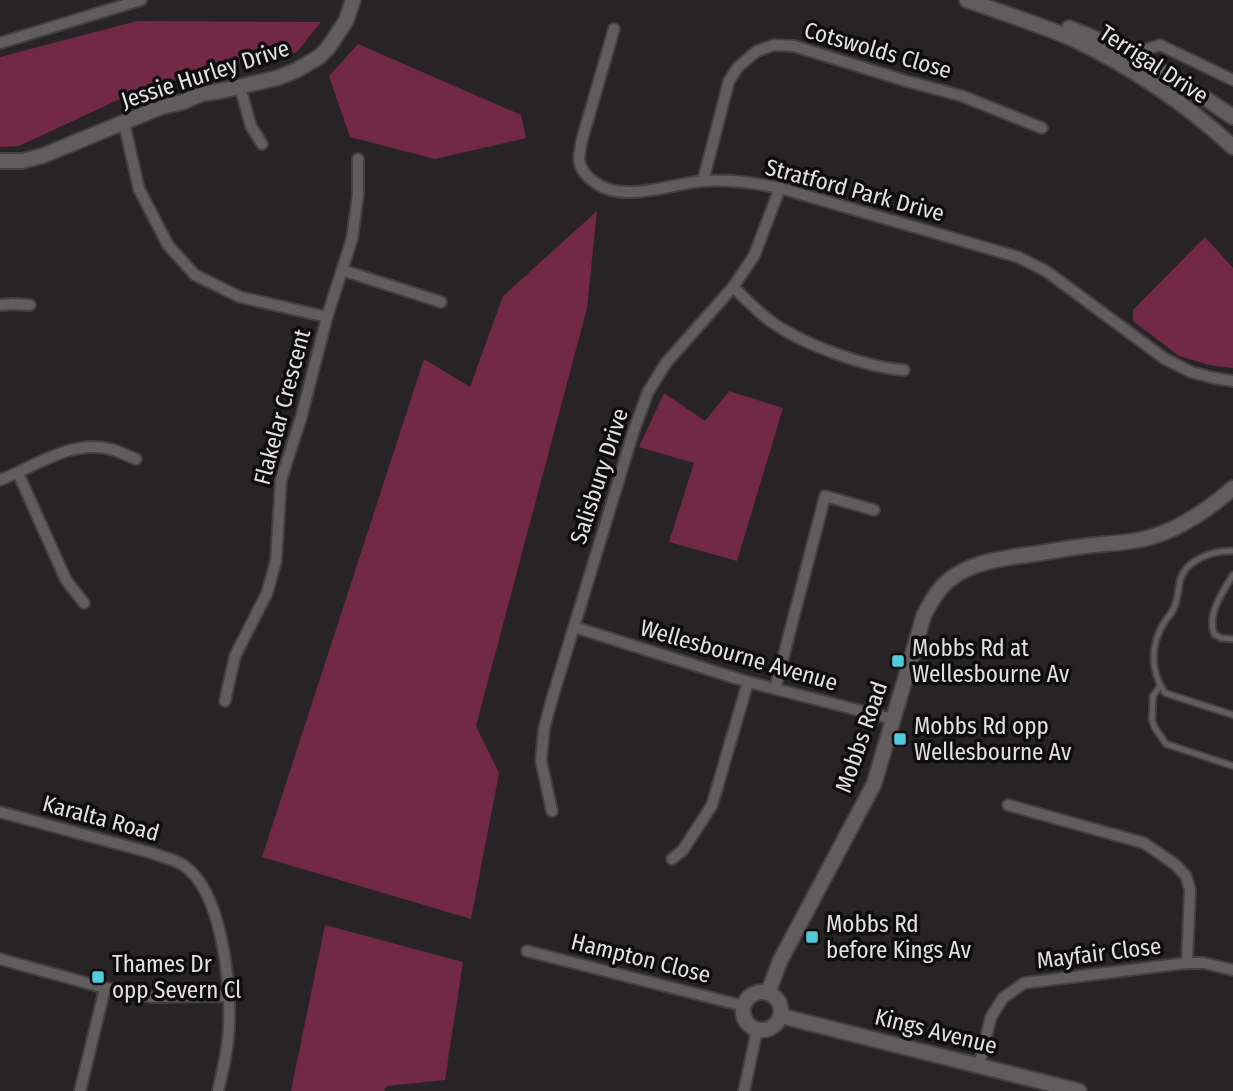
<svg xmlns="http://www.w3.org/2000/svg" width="1233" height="1091" viewBox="0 0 1233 1091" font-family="'Fira Sans Condensed',sans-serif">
  <rect width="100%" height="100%" fill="#282425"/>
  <g fill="#712945">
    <path d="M137 21 321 22 297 52 198 71 122 98 19 146 0 147V57Z"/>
    <path d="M358 44 521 115 526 138 435 159 350 137 329 76Z"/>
    <path d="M597 211 587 308 476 726 499 773 471 919 262 857 424 359 470 387 503 296Z"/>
    <path d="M1205 237 1233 268V368L1209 365 1179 356 1133 321V310Z"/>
    <path d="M729 391 783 408 737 561 669 542 694 463 639 447 664 393 705 421Z"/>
    <path d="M325 925 463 962 445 1080 387 1086 384 1091H291Z"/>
  </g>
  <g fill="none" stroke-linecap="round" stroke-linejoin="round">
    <defs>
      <g id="lane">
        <path d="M1233 551C1213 550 1185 560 1180 581 1178 590 1178 599 1174 608 1172 613 1168 617 1165 621 1150 645 1150 670 1165 693L1233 715"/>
        <path d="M1233 575C1223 591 1207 614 1214 634L1221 638 1233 639"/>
        <path d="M1160 686 1153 696 1152 720 1155 728 1166 744 1233 766"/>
      </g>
      <g id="street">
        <path d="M614 29 581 143C581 148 579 154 579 159 580 168 586 176 593 181 622 205 671 183 704 181 730 179 755 183 780 188L1018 257 1046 271 1165 359 1191 372 1214 378 1233 381"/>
        <path d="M0 43 141 0"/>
        <path d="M1130 54 1160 45 1233 80"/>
        <path d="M240 87 251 126 262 144"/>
        <path d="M124 123 139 189 168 245 195 275 240 297 327 317"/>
        <path d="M703 181 729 81 738 67 757 51 774 45 794 46 906 81 962 96 1042 128"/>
        <path d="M342 270 441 302"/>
        <path d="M733 287C745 298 756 310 769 320 799 343 867 368 904 370"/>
        <path d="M0 305 12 304 30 305"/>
        <path d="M18 473 66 580 84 603"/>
        <path d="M0 480C34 467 72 439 110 449 119 451 127 456 136 459"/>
        <path d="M574 627 748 682 893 719"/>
        <path d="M775 689 825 496 874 510"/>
        <path d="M225 701 235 656 267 593 276 561 281 480 301 418 327 317 352 239 358 195V159"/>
        <path d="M1008 805 1144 843 1176 865 1186 876 1190 890 1187 963"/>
        <path d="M552 811 541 761 544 729 552 699 634 430 648 392 666 363 733 287 754 256 780 188"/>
        <path d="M0 812 152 853C162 857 174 859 183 865 222 890 231 984 229 1027 228 1049 223 1070 218 1091"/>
        <path d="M672 859 683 850 712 805 748 682"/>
        <path d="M527 951 744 1006"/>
        <path d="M0 959 105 988 151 997 228 996"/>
        <path d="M979 1065 991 1017 1003 998 1024 983 1187 963H1204L1233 970"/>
        <path d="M80 1091 105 988"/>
        <path d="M744 1091 757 1030"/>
      </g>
      <g id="secondary">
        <path d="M967 0C1002 13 1039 24 1073 39 1130 66 1186 104 1233 147"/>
        <path d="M1069 28C1128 50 1181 81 1233 117"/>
        <path d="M0 161H22L42 156 161 107 183 102 201 94 225 90 277 78 295 71 319 57 328 48 346 21 353 0"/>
        <circle cx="762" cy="1011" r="19"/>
        <path d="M768 993 780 961 874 784 924 615C931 602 937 590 949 580 969 564 993 560 1019 556 1043 553 1068 548 1093 545 1112 543 1132 543 1151 537 1182 528 1209 509 1233 488"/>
        <path d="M781 1016 1079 1091"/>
      </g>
    </defs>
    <use href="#lane" stroke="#434040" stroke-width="9"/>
    <use href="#street" stroke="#434040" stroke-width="14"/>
    <use href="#secondary" stroke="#434040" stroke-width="18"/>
    <use href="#lane" stroke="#615c5e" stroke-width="5"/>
    <use href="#street" stroke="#615c5e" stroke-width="10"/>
    <use href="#secondary" stroke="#615c5e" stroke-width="14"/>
  </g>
  <g fill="#53cadc" stroke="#0f0e0e" stroke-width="2.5">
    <rect x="891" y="654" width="14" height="14" rx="3.5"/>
    <rect x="893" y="732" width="14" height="14" rx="3.5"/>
    <rect x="805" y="930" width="14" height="14" rx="3.5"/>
    <rect x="91" y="970" width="14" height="14" rx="3.5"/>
  </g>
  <g text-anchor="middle" stroke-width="7" stroke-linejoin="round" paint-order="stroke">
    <g font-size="23" fill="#e2e0e0" stroke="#0f0e0e">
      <text transform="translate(878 50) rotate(16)" y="8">Cotswolds Close</text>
      <text transform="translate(1154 64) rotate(33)" y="8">Terrigal Drive</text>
      <text transform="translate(205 74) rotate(-18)" y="8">Jessie Hurley Drive</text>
      <text transform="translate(855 190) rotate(15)" y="8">Stratford Park Drive</text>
      <text transform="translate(282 407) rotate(-75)" y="8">Flakelar Crescent</text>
      <text transform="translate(599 476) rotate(-72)" y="8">Salisbury Drive</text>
      <text transform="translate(739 655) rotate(16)" y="8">Wellesbourne Avenue</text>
      <text transform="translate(861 737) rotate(-71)" y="8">Mobbs Road</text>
      <text transform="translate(101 818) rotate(15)" y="8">Karalta Road</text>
      <text transform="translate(1099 953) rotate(-7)" y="8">Mayfair Close</text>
      <text transform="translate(641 958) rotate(14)" y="8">Hampton Close</text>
      <text transform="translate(936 1031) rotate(14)" y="8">Kings Avenue</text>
    </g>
    <g font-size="23" fill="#e2e0e0" stroke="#0f0e0e" text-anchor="start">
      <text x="912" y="656">Mobbs Rd at<tspan x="912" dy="26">Wellesbourne Av</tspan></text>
      <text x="914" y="734">Mobbs Rd opp<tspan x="914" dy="26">Wellesbourne Av</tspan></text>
      <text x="826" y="932">Mobbs Rd<tspan x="826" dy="26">before Kings Av</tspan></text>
      <text x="112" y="972">Thames Dr<tspan x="112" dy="26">opp Severn Cl</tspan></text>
    </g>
  </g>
</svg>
